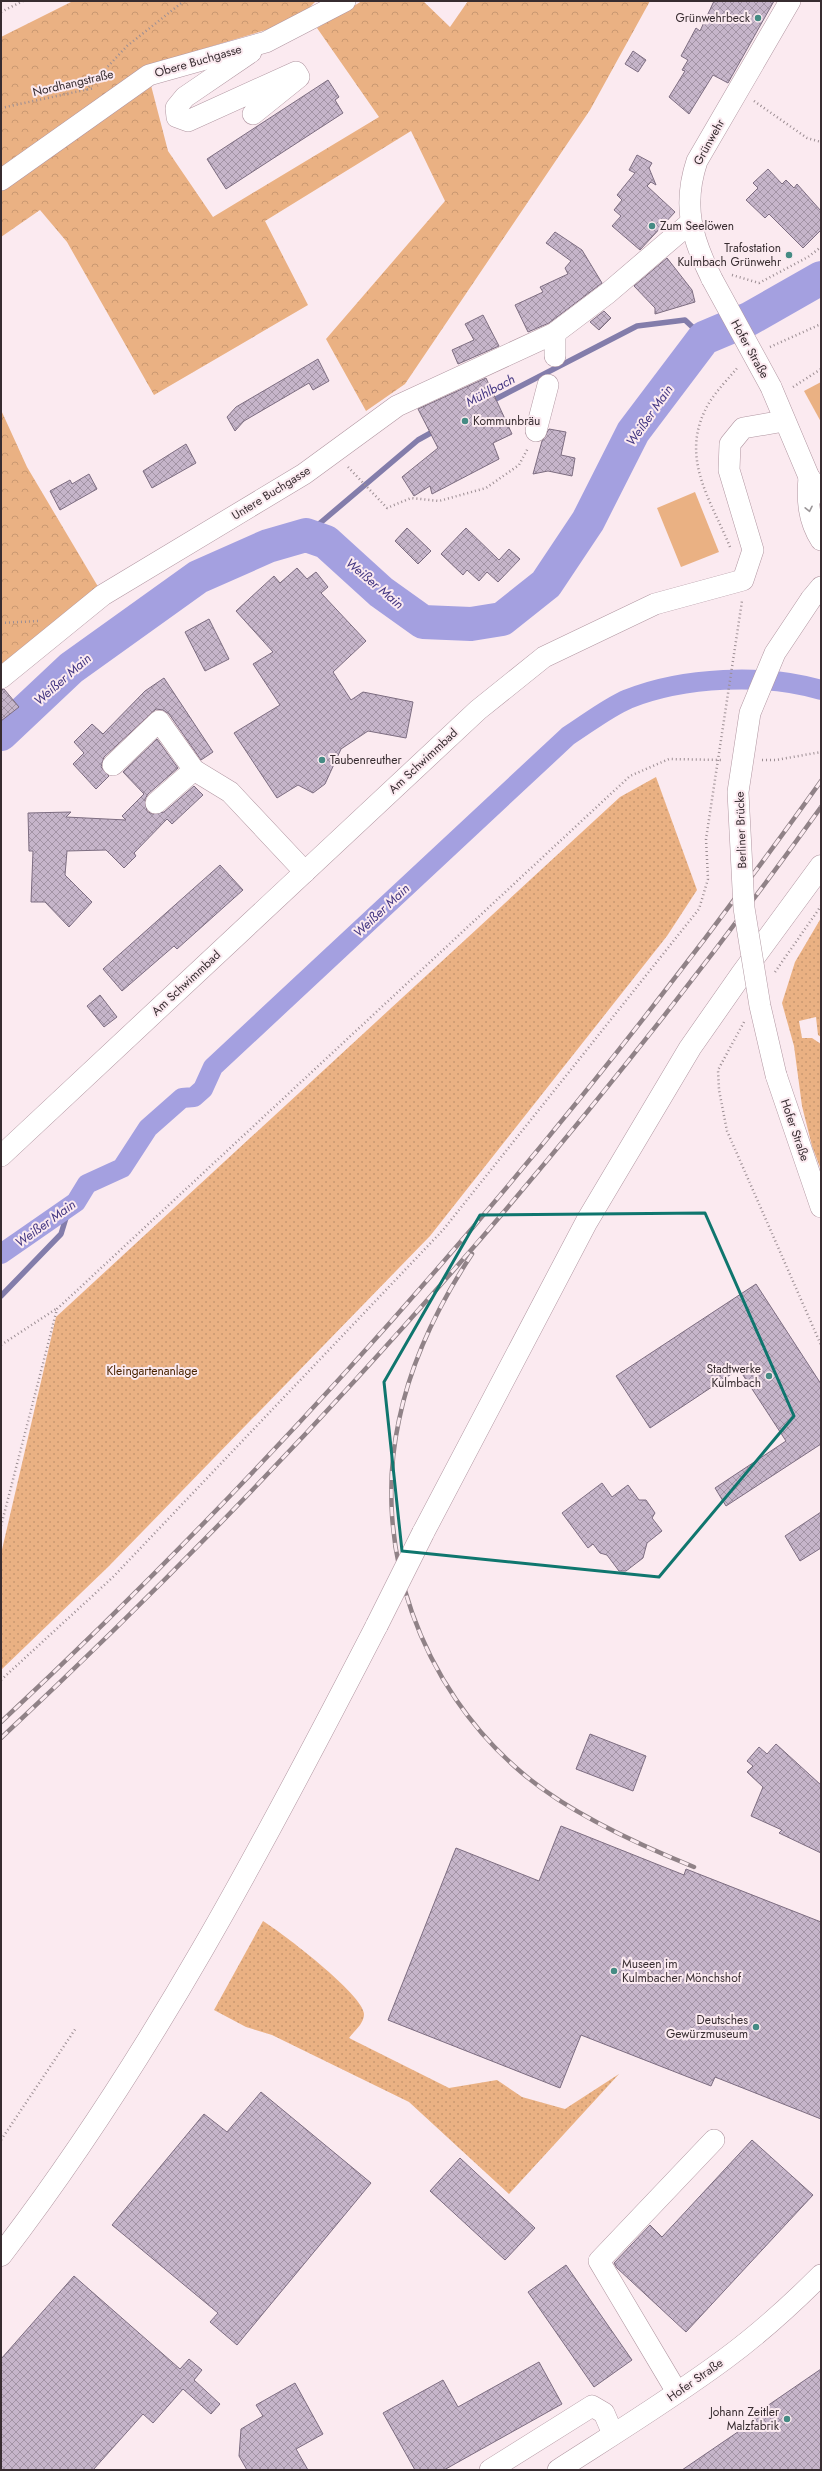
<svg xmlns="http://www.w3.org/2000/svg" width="822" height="2471" viewBox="0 0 822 2471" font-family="Jost,sans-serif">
  <defs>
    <pattern id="grass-dots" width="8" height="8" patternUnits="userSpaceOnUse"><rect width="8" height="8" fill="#eab183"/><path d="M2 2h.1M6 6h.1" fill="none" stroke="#c99871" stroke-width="1.8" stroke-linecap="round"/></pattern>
    <pattern id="forest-crowns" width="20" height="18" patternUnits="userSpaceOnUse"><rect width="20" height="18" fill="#eab183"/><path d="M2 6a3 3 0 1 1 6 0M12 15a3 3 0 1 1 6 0" fill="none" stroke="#c99871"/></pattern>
    <pattern id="building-cross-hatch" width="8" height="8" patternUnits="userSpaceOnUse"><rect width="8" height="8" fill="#c6b5ca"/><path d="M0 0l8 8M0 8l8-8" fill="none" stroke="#a293a4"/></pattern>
  </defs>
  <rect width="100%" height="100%" fill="#fbeaf0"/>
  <g fill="url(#grass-dots)">
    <path d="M656 777 697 890 667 936 430 1236 108 1567 1 1670V1554L56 1317 620 797Z"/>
    <path d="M821 918V1037L818 1035 816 1017 799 1021 802 1038H812L821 1044V1170L812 1146 802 1106 794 1046 782 1003 795 962Z"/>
    <path d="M263 1921C281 1932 364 1995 364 2014 364 2024 354 2031 349 2038L449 2088 497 2080 522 2097 565 2109 619 2074 509 2194 409 2102 272 2035 246 2027 214 2010Z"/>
  </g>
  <g fill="url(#forest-crowns)">
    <path d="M73 1H316L296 21 146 66 168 151 213 217 379 117 317 28 362 1H423L450 27 468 1H650L590 110 405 384 366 411 326 339 445 201 411 131 265 221 308 305 154 395 67 242 40 210 1 237V37Z"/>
    <path d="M1 410 27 467 103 595 1 678Z"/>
  </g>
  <g fill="#eab183">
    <path d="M821 382V422L804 391Z"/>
    <path d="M695 492 719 552 681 567 657 508Z"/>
  </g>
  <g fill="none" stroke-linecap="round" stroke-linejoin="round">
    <g stroke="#837dab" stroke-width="5.5">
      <path d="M490 402 637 326 685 320 704 338"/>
      <path d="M306 535 418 440 436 430"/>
      <path d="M1 1296 61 1234 69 1208"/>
    </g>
    <path stroke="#a4a0e0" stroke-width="20" d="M1 1254 76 1202 87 1184 122 1168 148 1128 182 1098 194 1097 203 1089 213 1067 568 736C587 724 607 708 628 699 683 677 764 673 821 690"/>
    <path stroke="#a4a0e0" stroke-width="34" d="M1 734 71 668 198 577 268 546 306 535 326 542 381 592 423 622 471 624 502 619 546 584 588 521 633 432 704 338 749 319 821 278"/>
  </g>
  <g fill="url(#building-cross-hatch)" stroke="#7d6d81">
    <path d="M714 1H774L728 83 713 75 689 114 669 97 685 71 682 70 688 60 681 56 696 28 700 31Z"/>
    <path d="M633 51 646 60 638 72 625 64Z"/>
    <path d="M328 80 339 97 335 100 343 113 226 189 207 159Z"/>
    <path d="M637 155 652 163 649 168 656 185 651 182 647 186 675 212 640 250 612 226 621 216 614 210 622 200 617 195 635 173 629 170Z"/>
    <path d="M768 169 782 184 786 180 794 188 797 184 821 211V230L803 248 769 214 765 218 746 200 758 188 753 183Z"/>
    <path d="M555 232 582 250 602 283 549 323 528 332 515 305 543 292 540 287 568 274 565 268 571 261 546 243Z"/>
    <path d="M667 258 692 290 695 302 655 314V308L634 286Z"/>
    <path d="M604 311 611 318 599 330 590 322Z"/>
    <path d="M483 315 499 346 458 364 452 350 474 340 465 324Z"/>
    <path d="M318 359 329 381 313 390 309 383 244 421 235 431 227 417 236 407Z"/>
    <path d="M486 378 512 434 493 443 499 459 432 494 430 486 414 496 402 477 438 448 418 409Z"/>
    <path d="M549 429 566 432 561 455 575 458 572 476 548 471 533 474 542 441Z"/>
    <path d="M186 444 196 463 152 488 143 471Z"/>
    <path d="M89 474 97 489 60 510 50 491 70 480 72 484Z"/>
    <path d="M407 528 431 551 418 564 395 541Z"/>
    <path d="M466 528 499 560 509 549 520 559 498 582 487 572 479 581 467 570 463 575 441 554Z"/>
    <path d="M297 568 307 579 316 572 328 587 321 593 366 641 333 672 351 700 363 692 413 702 406 738 368 731 341 749 325 784 313 793 298 785 277 798 234 733 280 705 253 664 273 652 236 611 274 576 280 583Z"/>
    <path d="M209 619 229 659 205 671 185 632Z"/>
    <path d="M164 678 213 752 201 760 169 714 163 710 156 709 104 757 101 767 109 776 96 789 73 764 84 753 74 742 92 724 103 734 145 691Z"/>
    <path d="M4 689 19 707 1 721V690Z"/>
    <path d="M157 739 178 768 148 794 145 799 147 811 152 814 164 812 194 786 203 795 172 824 167 819 134 853 136 856 124 868 106 850 67 851 65 875 92 902 69 927 45 902H31L33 851H29L28 813 71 812 66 817 126 820 122 816 144 794 123 772Z"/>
    <path d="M220 865 243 890 177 949 174 946 122 991 103 969Z"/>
    <path d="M100 995 117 1017 104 1027 87 1006Z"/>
    <path d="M756 1284 821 1384V1444L726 1506 715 1488 786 1441 739 1369 650 1428 616 1376Z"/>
    <path d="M602 1483 612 1497 628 1485 639 1500H646L655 1513 652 1518 662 1531 647 1543 643 1558 626 1571H619L607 1555 600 1553 593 1544 588 1548 562 1513Z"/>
    <path d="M821 1512V1548L800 1561 785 1536Z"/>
    <path d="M590 1734 646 1756 633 1791 576 1769Z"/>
    <path d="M776 1744 821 1785V1853L779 1833 782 1830 751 1816 763 1787 747 1772 753 1766 747 1761 759 1747 767 1754Z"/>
    <path d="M561 1826 684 1875 686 1869 821 1922V2119L715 2077 711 2086 581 2035 560 2088 388 2020 456 1848 539 1881Z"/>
    <path d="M261 2092 371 2183 237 2345 210 2322 218 2313 112 2225 204 2114 227 2132Z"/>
    <path d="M752 2140 813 2195 686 2332 617 2268 614 2263 650 2225 662 2237Z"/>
    <path d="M460 2158 535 2228 505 2260 430 2191Z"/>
    <path d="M566 2265 632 2360 594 2387 528 2292Z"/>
    <path d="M74 2276 180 2369 189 2359 202 2370 194 2380 220 2404 211 2414 183 2389 153 2423 143 2414 93 2470H1V2359Z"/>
    <path d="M539 2362 562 2404 444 2470H415L383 2413 443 2380 458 2407Z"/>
    <path d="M821 2369V2470H682L751 2423 754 2415Z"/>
    <path d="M295 2383 323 2434 296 2449 308 2470H247L239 2456 241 2429 263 2416 256 2405Z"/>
  </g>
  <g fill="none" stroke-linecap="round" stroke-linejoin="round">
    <defs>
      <g id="minor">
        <path d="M251 52 185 97 176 108 177 117 188 121 296 72 299 77 253 114"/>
        <path d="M1 180 149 75 266 42 345 1"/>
        <path d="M712 279C692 239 682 206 697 161L790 1"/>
        <path d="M555 356V333"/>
        <path d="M771 387 809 477 821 493"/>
        <path d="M536 431 548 385"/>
        <path d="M809 477C807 499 808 520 821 540"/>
        <path d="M811 599 821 587"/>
        <path d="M1 678 103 595 304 474 397 406 555 333 608 293 690 223"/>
        <path d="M113 765 159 721 194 770 230 792 305 872"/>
        <path d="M156 803 194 770"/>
        <path d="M776 1075 821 1207"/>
        <path d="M1 1156 478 710 544 657 655 604 743 580 753 550 729 470 730 444 743 428 784 421"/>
        <path d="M677 2392 599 2261 714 2140"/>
        <path d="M490 2470 592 2406 604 2413 613 2434"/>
        <path d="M558 2470C614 2434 671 2399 725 2359 759 2334 791 2305 821 2275"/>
      </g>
      <g id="highway">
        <path d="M423 1533 587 1221 690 1048 741 975 821 866"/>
        <path d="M1 2255C150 2061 265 1842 377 1625"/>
      </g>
    </defs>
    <use href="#minor" stroke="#b196a1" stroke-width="22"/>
    <use href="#highway" stroke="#b196a1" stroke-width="23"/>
    <g stroke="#9c8e93" stroke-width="2.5" stroke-dasharray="1 3" stroke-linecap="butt">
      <path d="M1 12 23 1"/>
      <path d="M86 90 127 46 184 1"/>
      <path d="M754 101 807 138 821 142"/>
      <path d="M1 108 94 88"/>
      <path d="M732 275 759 283 808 257 821 247"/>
      <path d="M770 347 821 324"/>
      <path d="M793 387 821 369"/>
      <path d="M348 467 387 508 411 498 439 501 486 488 519 465 528 448"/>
      <path d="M730 547C710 498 678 456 709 403 717 390 729 378 738 367"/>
      <path d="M1 623 38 621"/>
      <path d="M762 760H776L821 752"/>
      <path d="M775 972 821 906"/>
      <path d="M744 1022 718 1070 719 1090 727 1131 821 1345"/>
      <path d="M1 1345 56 1309"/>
      <path d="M1 1526 57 1309 630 776 669 759 723 760"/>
      <path d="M1 1680 113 1577 443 1230 699 909 708 879 706 839 742 601"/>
      <path d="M1 2140 76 2028"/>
    </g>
    <use href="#minor" stroke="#fff" stroke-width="21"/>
    <use href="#highway" stroke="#fff" stroke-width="22"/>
    <defs>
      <g id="rail">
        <path d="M472 1254C439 1304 411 1361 399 1420 371 1549 421 1687 521 1772 567 1812 637 1844 694 1867"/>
        <path d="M1 1722C305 1438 579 1120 821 781"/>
        <path d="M1 1738C303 1456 580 1142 821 807"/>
      </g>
    </defs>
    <use href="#rail" stroke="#908287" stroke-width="4.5"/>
    <use href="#rail" stroke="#fbeaf0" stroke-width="3" stroke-dasharray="9" stroke-linecap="butt"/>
    <defs>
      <g id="minor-bridge">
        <path d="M712 279 771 387"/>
        <path d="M776 1075 760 1006 744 908 738 792 750 713 775 653 811 599"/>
      </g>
      <path id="highway-bridge" d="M377 1625 423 1533"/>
    </defs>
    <use href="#minor-bridge" stroke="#b196a1" stroke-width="22" stroke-linecap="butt"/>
    <use href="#highway-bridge" stroke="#b196a1" stroke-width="23" stroke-linecap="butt"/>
    <use href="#minor-bridge" stroke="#fff" stroke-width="21"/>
    <use href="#highway-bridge" stroke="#fff" stroke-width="22"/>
  </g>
  <defs><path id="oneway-chevron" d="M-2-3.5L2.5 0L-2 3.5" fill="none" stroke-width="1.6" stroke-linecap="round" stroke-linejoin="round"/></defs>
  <use stroke="#9b9698" href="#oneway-chevron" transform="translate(809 509) rotate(78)"/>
  <path fill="none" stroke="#0f766e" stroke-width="3" stroke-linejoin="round" d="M705 1213 794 1416 659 1577 402 1551 384 1382 480 1215Z"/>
  <g fill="#458b84" stroke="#fbeaf0" stroke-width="1.5">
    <circle cx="758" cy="18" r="4"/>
    <circle cx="652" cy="226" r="4"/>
    <circle cx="789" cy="255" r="4"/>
    <circle cx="465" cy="421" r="4"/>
    <circle cx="322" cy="760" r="4"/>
    <circle cx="769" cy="1376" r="4"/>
    <circle cx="614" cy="1971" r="4"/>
    <circle cx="756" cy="2027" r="4"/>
    <circle cx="787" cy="2419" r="4"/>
  </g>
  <g text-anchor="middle" stroke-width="4" stroke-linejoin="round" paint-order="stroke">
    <g font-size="12" fill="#372c30" stroke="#fbeaf0" text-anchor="end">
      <text x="750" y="22">Grünwehrbeck</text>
      <text x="660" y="230" text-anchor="start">Zum Seelöwen</text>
      <text x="781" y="252">Trafostation<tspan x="781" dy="14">Kulmbach Grünwehr</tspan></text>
      <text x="473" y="425" text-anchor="start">Kommunbräu</text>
      <text x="330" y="764" text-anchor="start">Taubenreuther</text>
      <text x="761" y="1373">Stadtwerke<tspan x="761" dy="14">Kulmbach</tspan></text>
      <text x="622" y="1968" text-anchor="start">Museen im<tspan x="622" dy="14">Kulmbacher Mönchshof</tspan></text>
      <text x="748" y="2024">Deutsches<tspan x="748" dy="14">Gewürzmuseum</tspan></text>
      <text x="779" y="2416">Johann Zeitler<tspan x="779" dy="14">Malzfabrik</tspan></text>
    </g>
    <g font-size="12" fill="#372c30" stroke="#fbeaf0">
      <text transform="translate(198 61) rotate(-16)" y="4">Obere Buchgasse</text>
      <text transform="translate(73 83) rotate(-13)" y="4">Nordhangstraße</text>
      <text transform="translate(709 142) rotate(-61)" y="4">Grünwehr</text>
      <text transform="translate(750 349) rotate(61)" y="4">Hofer Straße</text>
      <text transform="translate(271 493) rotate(-32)" y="4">Untere Buchgasse</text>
      <text transform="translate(423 761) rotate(-43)" y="4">Am Schwimmbad</text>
      <text transform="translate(741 830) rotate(-92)" y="4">Berliner Brücke</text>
      <text transform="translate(186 983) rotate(-43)" y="4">Am Schwimmbad</text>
      <text transform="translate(795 1130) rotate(71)" y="4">Hofer Straße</text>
      <text transform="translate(695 2380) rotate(-35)" y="4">Hofer Straße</text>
    </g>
    <g font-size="12" fill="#482300" stroke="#fbeaf0">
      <text x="152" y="1375">Kleingartenanlage</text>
    </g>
    <g font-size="13" font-style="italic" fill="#433682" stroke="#fbeaf0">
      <text transform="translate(490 390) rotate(-28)" y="5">Mühlbach</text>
      <text transform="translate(649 415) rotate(-55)" y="5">Weißer Main</text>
      <text transform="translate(375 583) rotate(40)" y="5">Weißer Main</text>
      <text transform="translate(62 679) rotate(-41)" y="5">Weißer Main</text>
      <text transform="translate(381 910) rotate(-43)" y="5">Weißer Main</text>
      <text transform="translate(45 1223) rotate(-36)" y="5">Weißer Main</text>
    </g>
  </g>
  <rect width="822" height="2471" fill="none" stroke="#372c30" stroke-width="4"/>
</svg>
